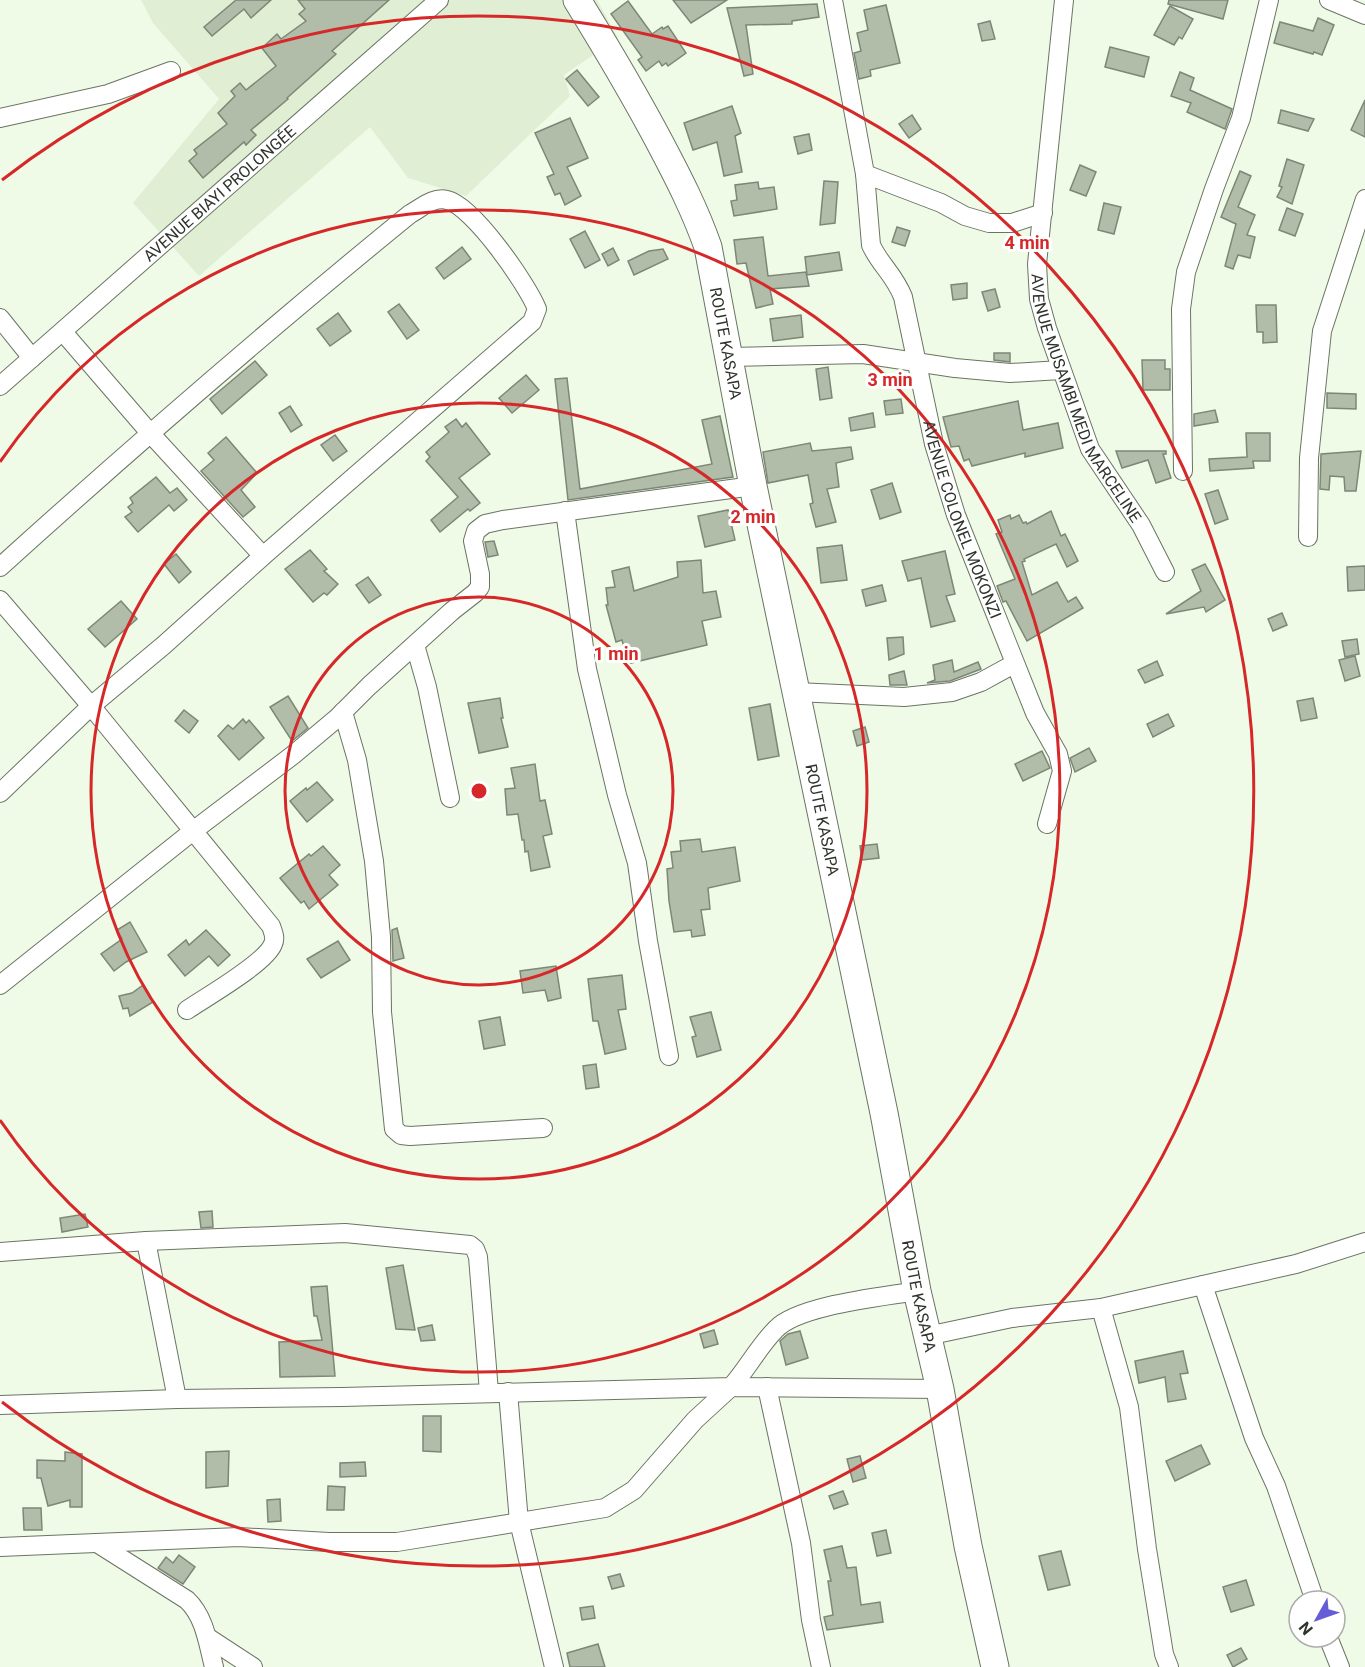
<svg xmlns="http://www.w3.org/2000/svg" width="1365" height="1667" viewBox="0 0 1365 1667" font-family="Roboto,sans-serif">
  <rect width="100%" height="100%" fill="#effbe7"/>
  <path fill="#e0efd4" d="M141 0H597L618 38 564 75 570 96 466 196 408 178 370 127 199 276 133 203 219 99 153 23Z"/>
  <g fill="#b1bca9" stroke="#7d8775" stroke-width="1.5">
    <path d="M236 0H271L251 18 244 9 212 36 204 27Z"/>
    <path d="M298 0H389L332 51 336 54 287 98 288 99 251 130 256 135 246 145 244 142 203 178 189 161 197 154 194 150 227 124 218 113 235 96 231 91 240 83 246 90 276 66 262 48 277 34 281 39 306 21 299 14 305 9Z"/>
    <path d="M673 0H727L691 23Z"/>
    <path d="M1169 0H1228L1223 19 1168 4Z"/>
    <path d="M628 1 652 34 662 27 663 29 668 26 686 53 668 66 666 63 662 66 659 61 646 71 638 60 642 57 611 14Z"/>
    <path d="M817 4 819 17 792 21V24L746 25 753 74 744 76 727 8Z"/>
    <path d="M886 5 900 63 870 70 871 76 859 79 854 53 861 51 857 33 868 30 864 10Z"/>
    <path d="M1170 6 1193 19 1182 39 1179 37 1174 45 1154 35Z"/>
    <path d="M1318 18 1334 25 1322 55 1314 52 1313 54 1274 43 1280 22 1313 31Z"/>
    <path d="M990 21 995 39 982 41 978 24Z"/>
    <path d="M1110 47 1149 57 1144 77 1105 67Z"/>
    <path d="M577 70 599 97 588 106 566 79Z"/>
    <path d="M1180 72 1194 78 1190 90 1232 109 1225 129 1187 112 1191 103 1171 96Z"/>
    <path d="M1365 100V137L1351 130Z"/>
    <path d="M732 106 741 133 735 136 742 172 724 176 717 142 693 150 684 123Z"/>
    <path d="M1281 110 1314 119 1308 131 1278 123Z"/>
    <path d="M912 115 921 129 909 138 899 124Z"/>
    <path d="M570 118 588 158 567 167 581 196 565 205 560 193 555 195 547 177 554 174 535 133Z"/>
    <path d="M809 134 812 150 798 154 794 137Z"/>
    <path d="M1287 159 1304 165 1292 204 1277 197 1282 187 1279 186Z"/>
    <path d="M1080 165 1096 172 1086 196 1070 190Z"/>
    <path d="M1240 171 1251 176 1238 207 1255 215 1247 235 1255 237 1250 258 1238 255 1233 269 1225 266 1236 224 1221 217Z"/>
    <path d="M824 181 838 182 835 223 820 225Z"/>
    <path d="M758 182 759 189 774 187 777 209 734 216 731 201 737 200 735 185Z"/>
    <path d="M1104 203 1121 207 1114 234 1098 230Z"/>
    <path d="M1287 208 1303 214 1295 236 1279 230Z"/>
    <path d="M897 227 910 231 905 246 892 242Z"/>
    <path d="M585 231 600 260 585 268 570 239Z"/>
    <path d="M763 237 768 276 806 272 809 286 770 289 773 304 756 308 746 263 737 264 734 240Z"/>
    <path d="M462 247 471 259 444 279 436 268Z"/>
    <path d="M613 248 619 260 608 266 602 254Z"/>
    <path d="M663 249 668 259 634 275 628 261 649 251Z"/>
    <path d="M839 252 842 270 807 275 805 257Z"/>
    <path d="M967 283V298L953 300 951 285Z"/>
    <path d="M995 289 1000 307 988 311 982 292Z"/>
    <path d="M399 304 419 330 407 339 388 312Z"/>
    <path d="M1256 305H1276L1277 342 1263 343V332H1257Z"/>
    <path d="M338 313 351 331 330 346 317 329Z"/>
    <path d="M801 315 803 337 773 341 770 319Z"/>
    <path d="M994 353H1010V362L994 360Z"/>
    <path d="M1142 360H1165V369H1170V390H1143Z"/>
    <path d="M255 361 267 375 222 414 210 399Z"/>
    <path d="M828 367 832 398 820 400 816 369Z"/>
    <path d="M526 375 539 390 512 413 499 398Z"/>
    <path d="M567 378 580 489 712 464 702 420 720 416 733 477 568 500 555 379Z"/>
    <path d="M1327 393 1356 394V409L1327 408Z"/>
    <path d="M901 399 903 413 886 415 884 401Z"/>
    <path d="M1018 401 1023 430 1058 423 1063 448 1025 457V453L972 466 969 459 964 461 959 446 951 447 943 417Z"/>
    <path d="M290 406 302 425 291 432 279 413Z"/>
    <path d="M1215 410 1218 422 1194 426V414Z"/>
    <path d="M873 413 875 427 851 431 849 418Z"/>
    <path d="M456 419 462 427 466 423 490 454 459 478 480 503 470 511 468 509 440 532 431 520 458 497 426 461 430 457 426 452 449 432 445 427Z"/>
    <path d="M1246 433H1270V461H1253L1254 468 1210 471 1209 459 1247 457Z"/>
    <path d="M335 435 347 451 333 461 321 445Z"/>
    <path d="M226 437 257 473 241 490 255 507 243 517 201 471 214 460 208 453Z"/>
    <path d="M810 443 812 451 851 447 853 459 836 463 839 487 827 489 836 522 816 527 810 504 813 503 808 475 768 483 763 452Z"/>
    <path d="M1116 451H1166V454H1163L1171 478 1156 483 1148 460 1122 468Z"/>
    <path d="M1361 451 1356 491H1345L1344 477 1330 476 1329 490 1320 489 1321 454Z"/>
    <path d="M156 477 170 493 177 488 187 500 174 511 169 505 138 532 125 517 132 512 128 507 133 503 130 498Z"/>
    <path d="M892 483 901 512 880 519 871 490Z"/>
    <path d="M1218 490 1228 519 1215 524 1205 494Z"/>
    <path d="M728 510 735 540 705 547 698 516Z"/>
    <path d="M1051 511 1061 536 1065 534 1078 561 1067 567 1056 544 1024 559 1025 561 1022 562 1032 595 1057 582 1068 602 1076 597 1083 608 1027 641 1006 601 1003 602 997 586 1015 579 996 534 1002 532 998 520 1010 515 1011 519 1019 515 1023 523 1026 522 1027 524Z"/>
    <path d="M494 541 498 555 488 557 485 542Z"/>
    <path d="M842 545 847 580 821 583 817 548Z"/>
    <path d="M310 550 327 569 324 571 338 584 327 595 324 593 313 602 285 569Z"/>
    <path d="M945 551 955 594 946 596 955 621 931 627 921 578 908 581 902 561Z"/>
    <path d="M176 554 191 572 179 583 164 564Z"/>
    <path d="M701 560 703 593 716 591 721 617 702 621 707 645 631 663 630 658 627 659 622 640 616 642 606 605H608L606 588 615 587 612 571 629 567 634 591 678 577 677 562Z"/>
    <path d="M1205 564 1225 600 1206 612 1204 607 1166 614 1201 591 1192 570Z"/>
    <path d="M1365 566V590L1348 591 1347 567Z"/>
    <path d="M368 577 381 595 369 603 356 585Z"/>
    <path d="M882 585 886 601 866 606 862 590Z"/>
    <path d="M121 601 137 619 105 647 88 629Z"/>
    <path d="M1282 613 1287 625 1273 631 1268 619Z"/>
    <path d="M903 637 904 654 889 660 887 638Z"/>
    <path d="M1357 639 1359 654 1345 657 1342 641Z"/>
    <path d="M1355 656 1360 676 1345 681 1339 660Z"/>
    <path d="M952 660 954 672 978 662 981 669 950 681 927 683 935 680 933 665Z"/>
    <path d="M1157 661 1163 675 1145 683 1138 670Z"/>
    <path d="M904 671 907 685H890L889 675Z"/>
    <path d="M288 696 308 728 292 741 270 707Z"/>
    <path d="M500 698 503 718H501L508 747 479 753 468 703Z"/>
    <path d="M1313 698 1317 718 1301 721 1297 701Z"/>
    <path d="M770 704 779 756 758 760 749 708Z"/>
    <path d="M184 710 198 721 189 733 175 721Z"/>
    <path d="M1168 714 1174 726 1153 737 1147 724Z"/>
    <path d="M243 719 246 723 249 720 264 738 239 760 218 736 228 725 233 729Z"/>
    <path d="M865 727 869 742 857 746 853 731Z"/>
    <path d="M1089 748 1096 761 1075 772 1070 758Z"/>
    <path d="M1042 751 1050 768 1023 781 1015 764Z"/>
    <path d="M535 764 540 801 545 800 552 834 543 836 550 867 531 871 528 851 525 852 524 840H522L518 814 507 815 505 789 515 788 511 768Z"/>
    <path d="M317 782 333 800 307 822 290 801 306 788 307 790Z"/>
    <path d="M700 839 702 852 735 847 740 881 708 888 710 909 701 910 705 935 692 937 691 930 674 932 669 901 667 869 673 868 671 852 681 851 680 841Z"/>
    <path d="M877 844 879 858 862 860 860 846Z"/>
    <path d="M323 846 340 865 329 875 338 885 309 909 304 901 301 903 280 878 309 854 311 856Z"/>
    <path d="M130 922 147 952 126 962 114 971 101 954 122 939 117 930Z"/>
    <path d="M397 928 404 958 393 961 392 930Z"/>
    <path d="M206 930 230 955 218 966 209 956 185 976 168 955 186 940 189 945Z"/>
    <path d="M338 941 350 960 321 978 307 959Z"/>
    <path d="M556 966 561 998 548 1001 545 990 523 993 520 971Z"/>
    <path d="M622 975 626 1009 618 1010 626 1049 605 1054 598 1021H593L588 979Z"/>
    <path d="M143 985 153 1002 130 1016 128 1008 123 1009 119 996 132 993Z"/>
    <path d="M711 1012 721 1050 697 1057 692 1037 696 1036 690 1017Z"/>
    <path d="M500 1017 505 1045 484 1049 479 1021Z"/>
    <path d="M596 1064 599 1087 586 1089 583 1066Z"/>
    <path d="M212 1211 213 1227 201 1228 199 1212Z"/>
    <path d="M85 1214 88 1227 62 1232 60 1218Z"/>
    <path d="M403 1265 415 1330 396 1329 386 1268Z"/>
    <path d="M327 1286 335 1376 280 1377 279 1342 322 1340 317 1316H314L311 1287Z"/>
    <path d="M432 1325 435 1340 421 1341 418 1328Z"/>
    <path d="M714 1330 718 1344 704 1348 700 1334Z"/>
    <path d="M800 1331 808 1358 786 1365 780 1341 788 1334Z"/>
    <path d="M1183 1351 1188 1373 1180 1374 1186 1399 1168 1402 1165 1377 1139 1383 1135 1361Z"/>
    <path d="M423 1416H441V1452L423 1451Z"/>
    <path d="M1201 1445 1210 1464 1175 1481 1166 1461Z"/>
    <path d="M229 1451 228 1486 206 1488V1452Z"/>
    <path d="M65 1452 82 1454V1507H70V1500L48 1506 41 1478H37V1460L65 1461Z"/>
    <path d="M860 1456 866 1478 853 1482 847 1459Z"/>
    <path d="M365 1462 366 1476 340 1477V1463Z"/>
    <path d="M328 1486 345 1487 344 1510H327Z"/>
    <path d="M843 1491 848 1504 834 1509 829 1496Z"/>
    <path d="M280 1499 281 1521 268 1522 267 1500Z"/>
    <path d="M23 1508H41L42 1530H24Z"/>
    <path d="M886 1530 891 1553 877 1556 872 1533Z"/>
    <path d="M842 1546 847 1568 856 1567 861 1605 880 1602 883 1622 827 1630 824 1617 833 1615 828 1581H831L824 1550Z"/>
    <path d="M1061 1551 1070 1585 1048 1590 1039 1556Z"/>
    <path d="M179 1555 195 1567 183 1584 158 1568 166 1557 173 1563Z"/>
    <path d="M620 1574 624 1586 612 1589 608 1577Z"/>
    <path d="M1246 1580 1254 1605 1231 1612 1223 1587Z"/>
    <path d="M593 1606 595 1618 582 1620 580 1608Z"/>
    <path d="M598 1644 605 1667H570L567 1653Z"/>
    <path d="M1241 1648 1247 1659 1233 1667 1227 1655Z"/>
  </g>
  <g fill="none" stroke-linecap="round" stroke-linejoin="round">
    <defs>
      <g id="minor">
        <path id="s1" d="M833 0 865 174 871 245C880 265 894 274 903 297L934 444 956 515 1035 713 1058 754 1062 771 1047 824"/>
        <path id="s2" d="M1064 0 1037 264 1039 299 1047 328 1090 449 1141 525 1165 572"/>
        <path d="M1329 0 1365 15"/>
        <path d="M0 118 108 94 171 71"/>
        <path d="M865 174 941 203 965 216 989 223H1012L1043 213"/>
        <path d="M0 318 32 358"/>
        <path d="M729 357 863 354 955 368 1010 373 1061 370"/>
        <path id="s3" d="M0 386 439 0"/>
        <path d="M1183 471 1181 309 1186 272 1214 189 1241 118 1269 0"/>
        <path d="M565 511 587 669 617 795 637 863 648 941 669 1056"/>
        <path d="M1308 537 1309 458 1322 331 1365 199"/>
        <path d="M0 567C134 446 270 328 410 214 421 208 434 196 447 200 473 206 527 284 537 309L532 322 263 556 150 433 63 332"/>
        <path d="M0 600 91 706 271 926C273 932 276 938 273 944 266 963 206 997 187 1010"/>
        <path d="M415 645 427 687 450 798"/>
        <path d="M796 692 904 697 952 692 981 682 1014 664"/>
        <path d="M343 712 357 760 374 861 381 937 382 1012 394 1129 401 1135 410 1136 543 1128"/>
        <path d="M0 793 91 706 164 645 263 556"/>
        <path d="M0 985 193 831 293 755 336 719 369 686 452 611 475 593 480 587V574L473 541 476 531 485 524 503 520 753 486"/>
        <path d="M146 1241 177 1399"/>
        <path d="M0 1252 146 1241 345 1233 470 1245 475 1249 478 1257 489 1392"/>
        <path d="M1203 1285 1254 1438 1276 1486 1315 1601"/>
        <path d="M1101 1308 1129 1407 1147 1549 1164 1654 1169 1667"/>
        <path d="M927 1336 1012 1318 1101 1308 1296 1264 1365 1242"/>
        <path d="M767 1387 801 1543 811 1620 821 1667"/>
        <path d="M508 1392 519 1522 554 1667"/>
        <path d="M0 1405 177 1399 342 1397 731 1387C747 1369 759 1346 776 1329 799 1305 883 1297 917 1291"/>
        <path d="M97 1543 187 1600C205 1617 208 1644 214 1667"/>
        <path d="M0 1547 239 1537 329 1542H397L605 1508 634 1490 695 1420 731 1387 940 1389"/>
        <path d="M207 1637 253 1667"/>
        <path d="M1328 1637 1340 1667"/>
      </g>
      <g id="secondary">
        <path id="s4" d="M577 0C606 47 634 94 660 143 678 177 695 210 708 247L753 486 884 1113 917 1291 940 1389 968 1546 995 1667"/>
      </g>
    </defs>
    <use href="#minor" stroke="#6a7463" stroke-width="20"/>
    <use href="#secondary" stroke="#6a7463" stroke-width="29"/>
    <use href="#minor" stroke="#fff" stroke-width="18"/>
    <use href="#secondary" stroke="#fff" stroke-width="27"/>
  </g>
  <g fill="none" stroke="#d62828" stroke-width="3">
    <circle cx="479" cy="791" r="194"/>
    <circle cx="479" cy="791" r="388"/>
    <path d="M0 462A581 581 0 1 1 0 1120"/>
    <path d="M2 180A775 775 0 1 1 2 1402"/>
  </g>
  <g text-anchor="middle" stroke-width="6" stroke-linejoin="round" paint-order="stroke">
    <g font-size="16" fill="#2e332b" stroke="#fff">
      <text dy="6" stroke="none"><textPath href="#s3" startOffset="292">AVENUE BIAYI PROLONGÉE</textPath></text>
      <text dy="6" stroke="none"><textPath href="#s4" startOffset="378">ROUTE KASAPA</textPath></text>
      <text dy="6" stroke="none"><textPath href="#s2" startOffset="410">AVENUE MUSAMBI MEDI MARCELINE</textPath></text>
      <text dy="6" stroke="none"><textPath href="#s1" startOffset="540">AVENUE COLONEL MOKONZI</textPath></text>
      <text dy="6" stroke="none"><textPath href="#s4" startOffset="864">ROUTE KASAPA</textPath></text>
      <text dy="6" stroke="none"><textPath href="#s4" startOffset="1350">ROUTE KASAPA</textPath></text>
    </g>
  </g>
  <circle cx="479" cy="791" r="9" fill="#d62828" stroke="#fff" stroke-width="3"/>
  <g font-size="18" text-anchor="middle" font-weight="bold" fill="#d62828" stroke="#fff" stroke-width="6" stroke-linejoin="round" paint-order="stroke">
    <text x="1027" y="249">4 min</text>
    <text x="890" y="386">3 min</text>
    <text x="753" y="523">2 min</text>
    <text x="616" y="660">1 min</text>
  </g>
  <g transform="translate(1317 1619) rotate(230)"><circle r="28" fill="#ffffff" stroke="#abadaa" stroke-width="1.5"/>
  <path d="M0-4.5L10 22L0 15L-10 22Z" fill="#645dd6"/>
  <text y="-9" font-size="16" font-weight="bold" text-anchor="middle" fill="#2e332b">N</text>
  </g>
</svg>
